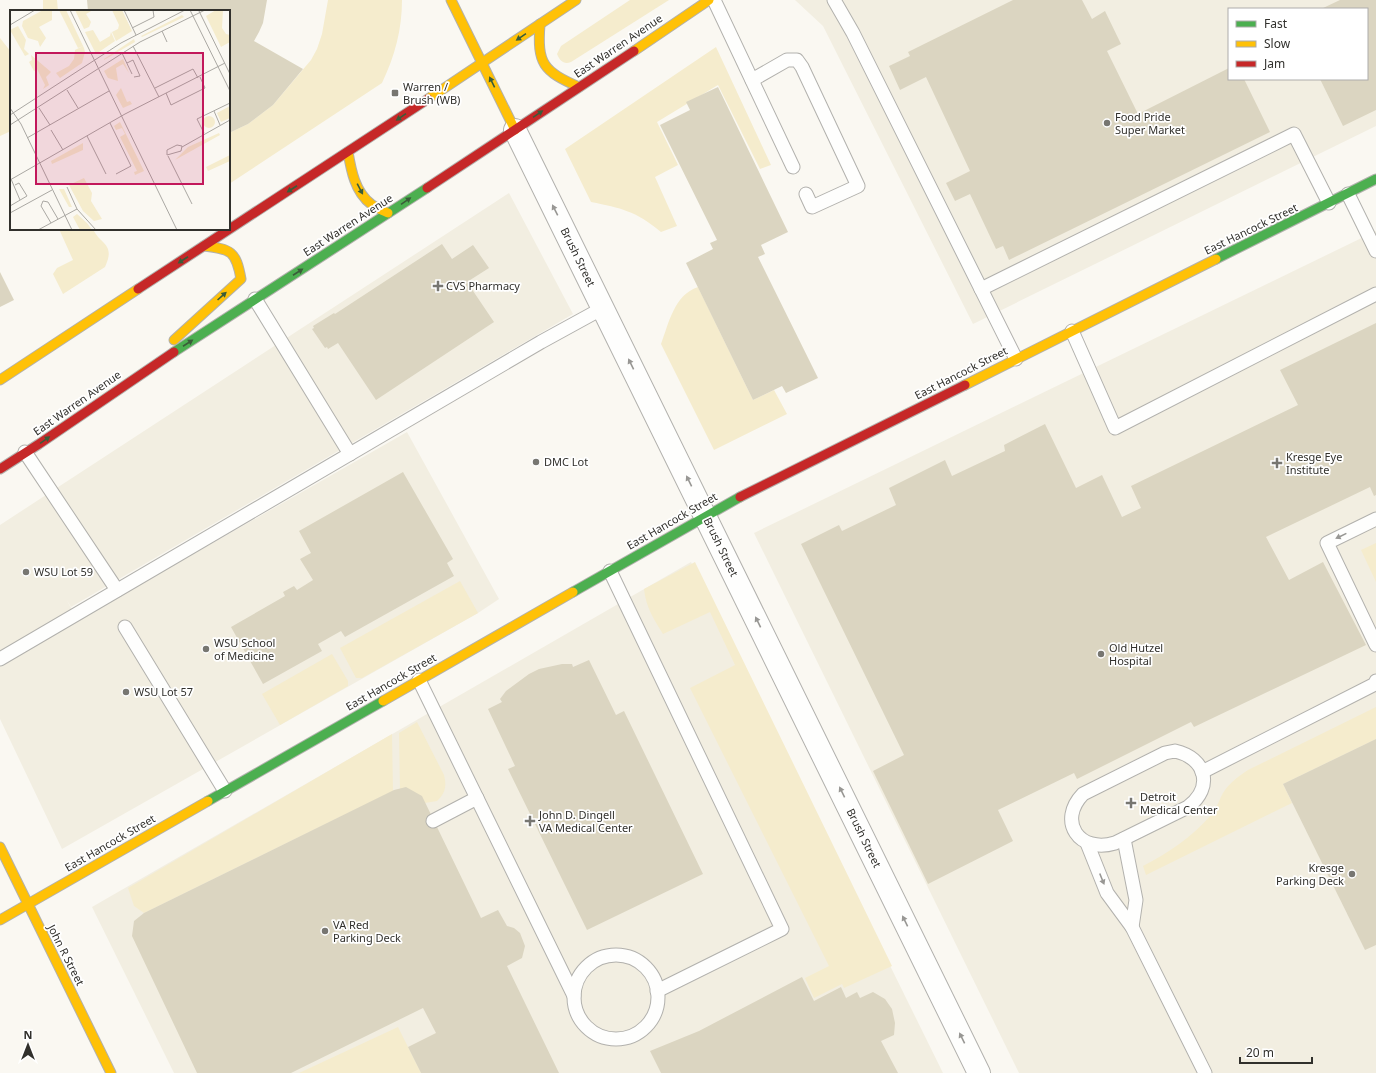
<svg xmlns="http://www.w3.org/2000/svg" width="1376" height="1073" viewBox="0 0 1376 1073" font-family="'Noto Sans',sans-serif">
  <rect width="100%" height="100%" fill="#faf8f2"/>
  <g fill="#f2eee1" fill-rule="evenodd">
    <path d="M795 0H1376V126L973 324 823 26ZM1229 9H1367V79H1229Z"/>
    <path d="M509 193 573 314 71 607 66 599 78 620 407 432 499 599 478 613 62 849 0 719V525Z"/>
    <path d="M1376 231V1073H1019L754 533Z"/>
    <path d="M691 562 943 1073H174L92 907Z"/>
  </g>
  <g fill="#f5eccd">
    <path d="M43 0H57L58 11H43Z"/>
    <path d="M328 0H402C402 29 395 56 382 83L229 184V133L248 124 273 105 311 60 317 49 322 34Z"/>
    <path d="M630 0H669L571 62C564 65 560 61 557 54L561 46Z"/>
    <path d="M0 38 11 52V131L0 136Z"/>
    <path d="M716 47 771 165 760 169 718 85 657 122 678 165 655 177 677 226 661 232C636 211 621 208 591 202L565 149Z"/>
    <path d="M59 229H93C100 245 116 243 105 267L63 294 53 274 57 268 73 260Z"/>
    <path d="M698 287 753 400 774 390 787 414 714 450 661 344C669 323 674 295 698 287Z"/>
    <path d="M1376 543V582L1361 550Z"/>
    <path d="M695 562 892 966 844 988 842 984 814 998 805 978 829 966 690 688 735 665 710 612 663 634C653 618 646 607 644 589Z"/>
    <path d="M460 581 478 613 362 678H356L340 648Z"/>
    <path d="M332 654 348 681V686L280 725 262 694Z"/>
    <path d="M1376 707V739L1283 784 1292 803 1146 875 1143 866C1168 853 1192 837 1211 815 1217 808 1219 800 1223 793 1229 783 1239 776 1248 770Z"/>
    <path d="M417 722 444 775C447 787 445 793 437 801L425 803 400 790 399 733Z"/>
    <path d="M392 734 393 791 144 913 134 906 128 888Z"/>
    <path d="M398 1027 421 1073H299Z"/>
  </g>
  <g fill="#dbd5c1">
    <path d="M87 0H267L263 23 259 32 254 41 303 69 273 105 248 124 229 133V11H88Z"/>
    <path d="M1013 0H1082L1092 19 1105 11 1121 44 1107 51 1138 114 1229 68V79H1244L1270 132 1009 260 1003 246 996 249 970 194 955 201 946 183 970 171 926 77 900 90 889 66 910 56 908 52Z"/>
    <path d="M1340 0H1376V110L1343 126 1320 79H1367V9H1321Z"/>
    <path d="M718 87 788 232 761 245 765 254 758 257 818 378 786 393 782 386 753 400 686 263 713 249 710 243 717 240 660 125 690 110 686 102Z"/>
    <path d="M442 244 452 259 473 245 489 268 467 282 494 322 376 400 338 343 328 349 327 347 325 348 312 329 314 328 313 326 334 313 335 314Z"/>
    <path d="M0 272 14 300 0 307Z"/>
    <path d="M1376 323V495L1374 496 1370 487 1266 537 1289 580 1323 562 1366 645 1194 727 1191 722 1077 779 1074 773 998 810 1013 841 928 884 873 771 904 755 801 544 839 525 842 531 896 505 889 488 945 460 952 476 1005 451 1004 445 1045 424 1076 488 1102 475 1122 517 1141 508 1131 486 1298 405 1280 370Z"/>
    <path d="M403 472 453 559 447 563 454 576 345 637 341 631 318 644 322 651 263 684 231 627 285 596 283 592 294 586 297 590 313 580 300 559 311 553 299 531Z"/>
    <path d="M589 660 616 715 624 711 703 874 587 930 508 769 515 766 488 709 502 702 500 699 506 691 529 674 539 669 562 664H572L573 667Z"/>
    <path d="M1376 739V945L1365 950 1283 784Z"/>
    <path d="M406 787 422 796 481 918 498 910 507 926 514 928 520 933 525 946 522 958 507 966 559 1073H421L408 1047 436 1033 423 1008 291 1073H197L132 936 134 921 144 913 394 790Z"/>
    <path d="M802 977 814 1001 841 987 846 998 857 992 860 998 873 992 885 999 892 1009 895 1023 894 1035 881 1041 898 1073H661L650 1051 699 1031Z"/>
  </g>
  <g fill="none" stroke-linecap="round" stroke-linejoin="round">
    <defs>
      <g id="lane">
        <path d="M714 0 793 167"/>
        <path d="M834 0 853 33 1016 359"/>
        <path d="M752 80 787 60H797L802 67 858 186 812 207 806 194"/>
        <path d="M1348 194 1376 251"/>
        <path d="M981 289 1294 134 1329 203"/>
        <path d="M255 299 350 454"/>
        <path d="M1072 331 1115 428 1376 294"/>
        <path d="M25 452 117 590"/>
        <path d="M1376 519 1327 543 1376 645"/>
        <path d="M610 571 782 929 657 991"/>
        <path d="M125 627 225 791"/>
        <path d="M0 659 541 342 603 308"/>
        <path d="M419 680 574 996"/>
        <path d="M1175 751C1206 758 1214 787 1188 807L1115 843C1079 854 1057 821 1083 794L1165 753Z"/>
        <path d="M1202 772 1375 684 1376 681"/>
        <path d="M433 821 477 798"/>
        <path d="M1124 839 1136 900 1132 927"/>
        <path d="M1087 843 1107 893 1132 927 1205 1073"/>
        <circle cx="616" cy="997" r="42"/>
      </g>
      <path id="street" d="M515 130 979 1073"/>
      <g id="fast">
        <path d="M1216 259 1376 179"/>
        <path d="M174 352 427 188"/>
        <path d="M573 592 740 497"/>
        <path d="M208 801 383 701"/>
      </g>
      <g id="slow">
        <path d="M451 0 515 130"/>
        <path d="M540 24C537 64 543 71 579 87"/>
        <path d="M634 51 709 0"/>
        <path d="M428 99 576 0"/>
        <path d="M348 152C351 170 355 192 371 204 376 208 382 210 388 213"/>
        <path d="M174 340 241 279C236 251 231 249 204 246"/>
        <path d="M0 380 138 289"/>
        <path d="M965 385 1216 259"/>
        <path d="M383 701 573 592"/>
        <path d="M0 847 111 1073"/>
        <path d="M0 920 208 801"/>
      </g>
      <g id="jam">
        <path d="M427 188 634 51"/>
        <path d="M138 289 428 99"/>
        <path d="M0 469 39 444 174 352"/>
        <path d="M740 497 965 385"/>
      </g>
    </defs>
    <use href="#lane" stroke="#b2b1ad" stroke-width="15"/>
    <use href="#street" stroke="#b2b1ad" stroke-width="24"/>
    <use href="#fast" stroke="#b2b1ad" stroke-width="11"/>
    <use href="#slow" stroke="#b2b1ad" stroke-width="11"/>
    <use href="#jam" stroke="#b2b1ad" stroke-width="11"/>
    <use href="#lane" stroke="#fefefd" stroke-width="13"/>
    <use href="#street" stroke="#fefefd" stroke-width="22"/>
    <use href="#fast" stroke="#4caf50" stroke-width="9"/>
    <use href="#slow" stroke="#ffc107" stroke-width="9"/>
    <use href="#jam" stroke="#c62828" stroke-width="9"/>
  </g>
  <defs><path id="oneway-solid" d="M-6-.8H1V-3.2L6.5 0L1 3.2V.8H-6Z"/></defs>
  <g fill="#3a5c39">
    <use href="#oneway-solid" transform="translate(521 37) rotate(146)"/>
    <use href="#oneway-solid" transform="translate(492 82) rotate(-116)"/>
    <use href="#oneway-solid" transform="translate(538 114) rotate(-34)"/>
    <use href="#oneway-solid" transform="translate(401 117) rotate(146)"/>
    <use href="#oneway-solid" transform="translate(292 189) rotate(147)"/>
    <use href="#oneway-solid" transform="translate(360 189) rotate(62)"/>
    <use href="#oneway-solid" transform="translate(406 201) rotate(-34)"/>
    <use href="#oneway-solid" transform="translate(183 260) rotate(147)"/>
    <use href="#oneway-solid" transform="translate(298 272) rotate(-33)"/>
    <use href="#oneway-solid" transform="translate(222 296) rotate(-42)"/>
    <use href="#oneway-solid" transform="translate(188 343) rotate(-33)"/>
    <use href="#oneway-solid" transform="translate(45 440) rotate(-35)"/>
  </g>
  <g fill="#989794">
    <use href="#oneway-solid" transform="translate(555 210) rotate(-117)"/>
    <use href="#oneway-solid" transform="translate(631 364) rotate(-116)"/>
    <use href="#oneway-solid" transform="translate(689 481) rotate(-116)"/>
    <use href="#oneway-solid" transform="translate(1341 536) rotate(154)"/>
    <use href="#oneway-solid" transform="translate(758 622) rotate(-116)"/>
    <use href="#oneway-solid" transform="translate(842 792) rotate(-116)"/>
    <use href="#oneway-solid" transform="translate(1102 879) rotate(68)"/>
    <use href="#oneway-solid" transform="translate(905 921) rotate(-116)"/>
    <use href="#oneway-solid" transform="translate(962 1038) rotate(-116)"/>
  </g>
  <g fill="#777671" stroke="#fff" stroke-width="1.5">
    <rect x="391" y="89" width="8" height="8" rx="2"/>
    <circle cx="1107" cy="123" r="4"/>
    <path d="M436 280h4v4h4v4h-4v4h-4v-4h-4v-4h4z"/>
    <circle cx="536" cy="462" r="4"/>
    <path d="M1275 457h4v4h4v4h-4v4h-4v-4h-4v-4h4z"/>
    <circle cx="26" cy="572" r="4"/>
    <circle cx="206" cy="649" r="4"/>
    <circle cx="1101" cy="654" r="4"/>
    <circle cx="126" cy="692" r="4"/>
    <path d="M1129 797h4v4h4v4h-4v4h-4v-4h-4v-4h4z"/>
    <path d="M528 815h4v4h4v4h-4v4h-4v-4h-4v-4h4z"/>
    <circle cx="1352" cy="874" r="4"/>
    <circle cx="325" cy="931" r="4"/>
  </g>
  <g text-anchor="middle" stroke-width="3.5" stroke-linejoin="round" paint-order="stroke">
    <g font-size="11" fill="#31302c" stroke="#fff">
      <text transform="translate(618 46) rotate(-34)" y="4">East Warren Avenue</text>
      <text transform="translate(348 225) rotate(-33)" y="4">East Warren Avenue</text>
      <text transform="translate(1251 229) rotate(-26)" y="4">East Hancock Street</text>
      <text transform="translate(578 257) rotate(64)" y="4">Brush Street</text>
      <text transform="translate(961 373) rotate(-27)" y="4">East Hancock Street</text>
      <text transform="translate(77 403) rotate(-35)" y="4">East Warren Avenue</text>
      <text transform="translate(672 521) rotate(-30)" y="4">East Hancock Street</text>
      <text transform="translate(721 547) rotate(64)" y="4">Brush Street</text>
      <text transform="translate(391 682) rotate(-30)" y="4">East Hancock Street</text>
      <text transform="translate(864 838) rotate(64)" y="4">Brush Street</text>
      <text transform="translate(110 843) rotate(-30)" y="4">East Hancock Street</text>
      <text transform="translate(66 955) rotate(63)" y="4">John R Street</text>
    </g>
    <g font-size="11" fill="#31302c" stroke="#fff" text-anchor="start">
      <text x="403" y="91">Warren /<tspan x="403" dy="13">Brush (WB)</tspan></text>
      <text x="1115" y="121">Food Pride<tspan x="1115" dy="13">Super Market</tspan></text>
      <text x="446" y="290">CVS Pharmacy</text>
      <text x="1286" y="461">Kresge Eye<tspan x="1286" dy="13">Institute</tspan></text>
      <text x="544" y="466">DMC Lot</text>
      <text x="34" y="576">WSU Lot 59</text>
      <text x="214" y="647">WSU School<tspan x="214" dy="13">of Medicine</tspan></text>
      <text x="1109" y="652">Old Hutzel<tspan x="1109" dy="13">Hospital</tspan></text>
      <text x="134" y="696">WSU Lot 57</text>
      <text x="1140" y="801">Detroit<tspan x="1140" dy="13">Medical Center</tspan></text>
      <text x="539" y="819">John D. Dingell<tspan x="539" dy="13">VA Medical Center</tspan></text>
      <text x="1344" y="872" text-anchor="end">Kresge<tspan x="1344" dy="13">Parking Deck</tspan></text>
      <text x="333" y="929">VA Red<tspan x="333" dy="13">Parking Deck</tspan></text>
    </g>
  </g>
  <g transform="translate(10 10)">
    <rect width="220" height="220" fill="#faf8f2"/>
    <path d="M33 0H42V10L29 17 36 28 30 37 28 31 18 28 12 16 13 11ZM49 0H56L74 38 75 42 72 53 50 68 46 63 59 56 64 49 65 40 73 36 68 38ZM65 0H83L76 4 81 12 79 17 74 19ZM102 0H112L122 21 106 31 102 22 108 19 109 15ZM206 0H213L212 18 216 24 220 25V32L211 37 196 6ZM172 5 174 7 132 27 131 26ZM8 16 16 30 14 39 19 44 15 46 0 20ZM83 20 90 32 100 26 101 22 105 31 86 44 75 22ZM124 29 125 32 94 50V49ZM21 45 41 62 36 67 39 75 33 79 35 75 27 59 24 61 19 52 22 50ZM113 49 119 63 113 54 106 58 108 71 98 68 94 61ZM111 78 117 92 120 91 122 94 113 98 106 85ZM220 96V108L211 112 207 103ZM193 112a6 6 0 1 1 12 0a6 6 0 1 1-12 0ZM110 112 134 161 125 165 124 162 127 161 110 127 115 124 112 118 106 120 104 116ZM209 123 210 125 165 150 178 137ZM73 133V140L42 154 41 151ZM220 145V151L198 161 196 157ZM74 168 82 183 81 191 92 209 84 211 73 201 59 175ZM49 179H54L62 197H59ZM67 204 77 213 82 220H70L63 207Z" fill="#f5eccd"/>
    <path fill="none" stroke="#aaa8a3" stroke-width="1" d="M60 0 167 220M114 0 126 25M180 0 220 81M189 1 220 64M0 15 25 0M122 18 144 7 143 0M152 21 157 32M123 36 149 87M112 43 122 64M117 53 123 50 130 66 124 67M145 78 183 59 188 68M57 80 68 98M156 83 161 95 195 78 190 67M0 98 11 114 62 220M29 98 40 115M204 101 210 115M0 105 111 33 175 0M100 113 121 156 106 164M0 115 130 32 195 0M41 120 53 140M194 123 187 109 220 93M77 126 96 164M17 128 99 81M167 135 172 136 171 141 157 145V140ZM172 137 220 110M158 146 182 194M1 169 10 190M0 170 115 104 215 53M57 177 67 199 86 220M0 196 17 186 9 173 5 175M0 203 42 180M41 213 31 196 33 191 38 192 48 209M28 220 67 199"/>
    <path fill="#c2185b" fill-opacity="0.15" stroke="#c2185b" stroke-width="2" d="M26 43H193V174H26Z"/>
    <rect width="220" height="220" fill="none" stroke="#31302c" stroke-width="2"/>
  </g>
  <rect x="1228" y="8" width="140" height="72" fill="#ffffff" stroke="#adacab"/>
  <rect x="1236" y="21" width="20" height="6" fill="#4caf50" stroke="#adacab"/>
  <text x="1264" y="28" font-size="12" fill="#31302c">Fast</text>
  <rect x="1236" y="41" width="20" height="6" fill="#ffc107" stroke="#adacab"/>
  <text x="1264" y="48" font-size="12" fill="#31302c">Slow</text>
  <rect x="1236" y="61" width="20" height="6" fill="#c62828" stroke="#adacab"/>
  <text x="1264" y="68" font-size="12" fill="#31302c">Jam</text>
  <g transform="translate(28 1045)" stroke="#ffffff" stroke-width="3" paint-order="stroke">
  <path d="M0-3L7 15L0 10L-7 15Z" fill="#31302c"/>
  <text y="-6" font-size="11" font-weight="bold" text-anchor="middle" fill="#31302c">N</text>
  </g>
  <path d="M1240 1057v6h72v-6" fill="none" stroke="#31302c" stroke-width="2"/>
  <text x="1246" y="1057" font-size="12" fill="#31302c" stroke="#ffffff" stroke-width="3" paint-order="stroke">20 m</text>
</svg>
